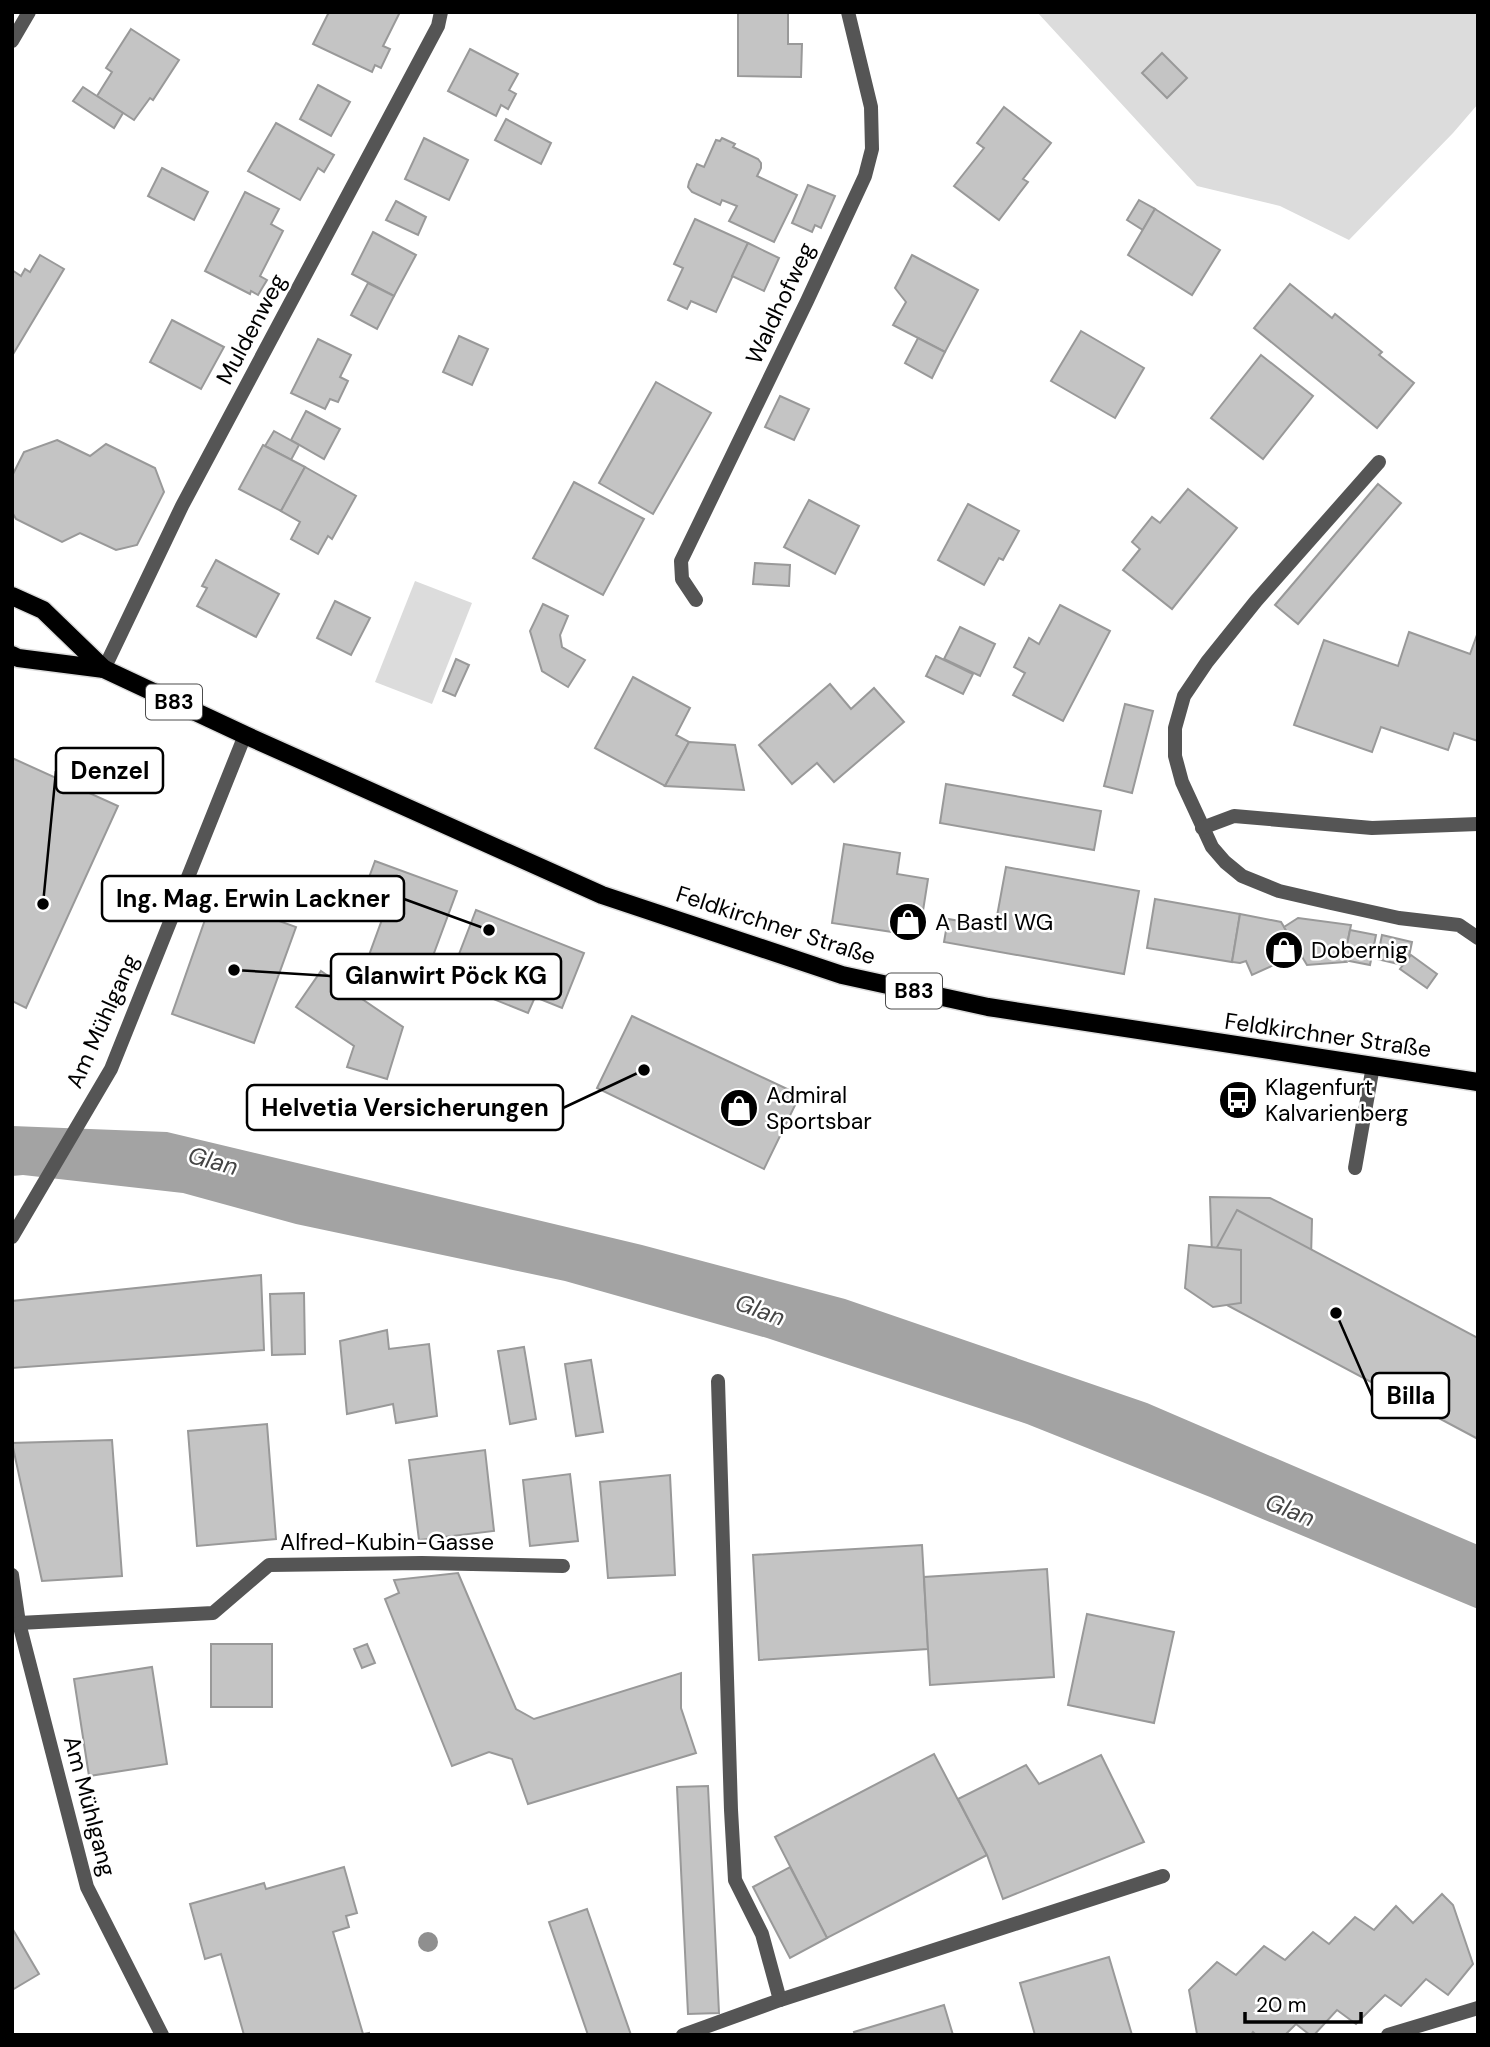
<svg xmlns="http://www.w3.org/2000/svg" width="1490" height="2047" viewBox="0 0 1490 2047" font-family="'DM Sans',sans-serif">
  <rect width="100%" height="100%" fill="#fff"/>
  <g fill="#dcdcdc">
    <path d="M1037 12H1478V104L1453 133 1349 240 1280 206 1197 186Z"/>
    <path d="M415 581 472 603 432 704 375 682Z"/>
  </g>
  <path fill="#a3a3a3" d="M12 1126 167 1132 642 1245 845 1299 1147 1403 1478 1545V1609L1210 1497 1027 1424 767 1338 565 1281 296 1224 183 1193 23 1175 12 1176Z"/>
  <g fill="#c4c4c4" stroke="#999" stroke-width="2">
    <path d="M329 12H400L383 46 390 49 381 68 375 65 372 72 313 44Z"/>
    <path d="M738 12H788V44H802L801 77 738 76Z"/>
    <path d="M131 29 179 60 153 100 150 98 134 120 97 96 112 72 106 68Z"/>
    <path d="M470 49 518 74 509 90 516 94 508 109 501 105 496 116 448 91Z"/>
    <path d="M1162 53 1187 78 1167 98 1142 73Z"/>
    <path d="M318 85 350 102 331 136 300 119Z"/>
    <path d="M83 87 123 113 114 128 73 101Z"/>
    <path d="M1004 107 1051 143 1023 179 1028 182 999 220 954 186 984 148 977 143Z"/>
    <path d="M506 119 551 143 541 164 495 140Z"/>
    <path d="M276 123 334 155 324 172 318 168 300 200 248 171Z"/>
    <path d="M424 138 468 160 449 200 405 179Z"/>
    <path d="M722 138 735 144 733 147 758 159 761 163V168L757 176 797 195 774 242 729 221 737 206 722 200 720 205 692 192 688 187 689 182 697 164 704 167 716 140 720 141Z"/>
    <path d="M162 168 208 192 194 220 148 196Z"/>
    <path d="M808 185 835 196 821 228 815 225 812 232 792 223Z"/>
    <path d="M245 192 279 209 271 224 283 231 260 276 267 280 258 295 251 291 250 294 205 271Z"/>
    <path d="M1139 200 1155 209 1143 230 1127 220Z"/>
    <path d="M396 201 426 217 418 235 386 220Z"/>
    <path d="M1155 209 1220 250 1192 295 1128 255Z"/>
    <path d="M695 219 748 243 716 312 691 301 687 309 668 300 683 268 674 264Z"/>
    <path d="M373 232 416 255 394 296 352 274Z"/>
    <path d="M748 243 779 258 764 291 732 276Z"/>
    <path d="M40 255 64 269 12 356V270L21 276 25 269 30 272Z"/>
    <path d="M912 255 978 290 945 352 893 325 906 302 895 288Z"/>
    <path d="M368 283 394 296 377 329 351 315Z"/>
    <path d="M1290 284 1332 318 1335 314 1382 352 1379 355 1414 383 1377 428 1254 328Z"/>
    <path d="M172 320 224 347 201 389 150 362Z"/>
    <path d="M1081 331 1144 368 1115 418 1051 381Z"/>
    <path d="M459 336 488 349 472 385 443 372Z"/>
    <path d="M918 338 945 352 932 378 905 363Z"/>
    <path d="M318 339 351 355 340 377 348 381 338 402 330 399 325 409 291 393Z"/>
    <path d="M1261 355 1313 396 1263 459 1211 418Z"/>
    <path d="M656 382 711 413 653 514 599 483Z"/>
    <path d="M780 396 809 409 794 440 765 427Z"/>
    <path d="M306 411 340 429 324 459 291 440Z"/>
    <path d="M274 431 299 445 291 460 265 446Z"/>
    <path d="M57 440 90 456 106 444 155 468 164 492 137 545 116 550 80 533 62 542 16 519 12 512V476L24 452Z"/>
    <path d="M263 445 305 467 281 511 239 489Z"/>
    <path d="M305 467 356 496 332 539 328 536 318 554 291 539 300 522 281 511Z"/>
    <path d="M574 482 644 519 603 595 533 558Z"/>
    <path d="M1378 484 1401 503 1298 624 1275 605Z"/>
    <path d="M1188 489 1237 528 1172 609 1123 570 1140 549 1132 542 1152 517 1160 523Z"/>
    <path d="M809 500 859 526 835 574 784 547Z"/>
    <path d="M968 504 1019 531 1003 560 999 558 984 585 938 560Z"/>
    <path d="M216 560 279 594 256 637 197 606 207 588 202 586Z"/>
    <path d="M755 563 790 565 789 586 753 584Z"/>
    <path d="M335 601 370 618 351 655 317 638Z"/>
    <path d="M543 604 568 616 560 635 562 647 585 660 568 687 542 671 530 631Z"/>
    <path d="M1060 605 1110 631 1063 721 1013 695 1025 673 1014 667 1029 638 1039 644Z"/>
    <path d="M960 627 995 644 980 676 944 659Z"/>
    <path d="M1409 632 1470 654 1478 632V741L1454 733 1448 750 1381 727 1372 752 1294 725 1324 640 1398 666Z"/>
    <path d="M936 656 973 674 963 694 926 676Z"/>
    <path d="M456 659 469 665 455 696 443 691Z"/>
    <path d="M633 677 690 708 676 735 689 742 665 786 595 748Z"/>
    <path d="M830 684 851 709 874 688 904 722 834 782 817 763 792 784 759 745Z"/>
    <path d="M1125 704 1153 711 1132 793 1104 786Z"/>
    <path d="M689 742 735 745 744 790 665 786Z"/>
    <path d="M12 758 118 806 26 1008 12 1001Z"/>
    <path d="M946 784 1101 811 1094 850 940 823Z"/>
    <path d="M844 844 900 853 897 874 928 879 919 936 832 923Z"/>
    <path d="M375 861 457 891 424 980 368 958 384 914 359 905Z"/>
    <path d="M1006 867 1139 891 1124 974 944 942 948 919 995 927Z"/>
    <path d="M213 897 296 927 254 1043 172 1014Z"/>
    <path d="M1155 899 1240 914 1232 962 1147 948Z"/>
    <path d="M476 910 584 953 562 1008 535 997 528 1013 476 992 483 973 456 962Z"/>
    <path d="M1240 914 1281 922 1300 953 1252 975 1246 961 1240 963 1232 962Z"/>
    <path d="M1298 918 1351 925 1344 960 1346 962 1307 965 1284 927Z"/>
    <path d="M1350 930 1376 935 1370 965 1344 960Z"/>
    <path d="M1382 935 1412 942 1407 966 1377 959Z"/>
    <path d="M1411 955 1437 974 1427 988 1400 969Z"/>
    <path d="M321 971 403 1027 387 1079 347 1067 354 1046 296 1007Z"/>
    <path d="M632 1016 800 1095 764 1169 597 1088Z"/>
    <path d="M1210 1197 1270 1198 1312 1219 1311 1258 1212 1257Z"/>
    <path d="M1237 1210 1478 1338V1439L1195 1288Z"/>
    <path d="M1189 1245 1241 1250V1303L1213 1307 1185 1288Z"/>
    <path d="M261 1275 264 1350 12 1368V1301Z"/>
    <path d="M304 1293 305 1354 272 1355 270 1294Z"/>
    <path d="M387 1330 389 1349 429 1344 437 1416 396 1423 393 1404 347 1414 340 1341Z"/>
    <path d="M524 1347 536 1419 510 1424 498 1351Z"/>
    <path d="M591 1360 603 1432 576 1436 565 1364Z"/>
    <path d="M267 1424 276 1539 197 1546 188 1431Z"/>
    <path d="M112 1440 122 1576 42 1581 12 1443Z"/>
    <path d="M485 1450 494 1531 419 1540 409 1460Z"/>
    <path d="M570 1474 578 1541 530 1546 523 1480Z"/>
    <path d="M670 1475 675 1575 608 1578 600 1482Z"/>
    <path d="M922 1545 928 1649 759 1660 753 1555Z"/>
    <path d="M1047 1569 1054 1677 930 1685 924 1577Z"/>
    <path d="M458 1573 516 1709 534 1719 681 1673V1708L696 1753 528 1804 512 1759 489 1752 452 1766 385 1599 399 1593 394 1580Z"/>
    <path d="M1087 1614 1174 1632 1154 1723 1068 1705Z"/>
    <rect x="211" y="1644" width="61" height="63"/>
    <path d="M367 1644 375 1663 362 1668 354 1649Z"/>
    <path d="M152 1667 167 1764 89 1776 74 1679Z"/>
    <path d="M934 1754 987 1855 827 1938 775 1837Z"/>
    <path d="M1101 1755 1144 1842 1003 1899 987 1855 958 1799 1026 1765 1039 1784Z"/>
    <path d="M708 1786 719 2013 688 2014 677 1787Z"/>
    <path d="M344 1867 357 1913 346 1916 349 1927 333 1932 363 2034 369 2033V2035H244L221 1954 205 1959 190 1904 264 1883 266 1889Z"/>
    <path d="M790 1867 827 1938 790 1958 753 1887Z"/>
    <path d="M1442 1894 1453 1905 1473 1964 1448 1995 1426 1979 1401 2006 1385 1995 1356 2024 1337 2010 1314 2035H1310L1296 2024 1285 2035H1256L1253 2032 1251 2035 1197 2034 1189 1990 1217 1962 1236 1975 1264 1946 1285 1960 1313 1932 1329 1944 1355 1917 1374 1930 1396 1906 1413 1923Z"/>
    <path d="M587 1909 631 2035H588L549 1922Z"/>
    <path d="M12 1928 39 1974 12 1990Z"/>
    <path d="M1109 1957 1132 2035H1035L1020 1983Z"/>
    <path d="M944 2005 953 2035H855L854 2032Z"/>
  </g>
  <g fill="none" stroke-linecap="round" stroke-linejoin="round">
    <defs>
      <g id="primary">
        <path d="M12 596 43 610 104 669"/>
        <path d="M12 655 18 658 104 669 245 735 602 895 842 975 988 1007 1478 1082"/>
      </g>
    </defs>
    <use href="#primary" stroke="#dbdbdb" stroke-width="21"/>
    <g stroke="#555" stroke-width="14">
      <path d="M1355 1168 1373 1066"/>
      <path d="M718 1381 731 1810 735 1880 762 1934 780 2000 1163 1876"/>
      <path d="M1388 2035 1478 2008"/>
    </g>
    <g stroke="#555" stroke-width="14">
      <path d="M12 41 29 12"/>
      <path d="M1379 462 1256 601 1207 662 1184 696 1175 728V756L1182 782 1212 847 1225 862 1242 876 1279 891 1331 903 1399 918 1459 925 1478 938"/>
      <path d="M696 600 682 579 681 561 807 301 865 176 872 149 871 107 848 12"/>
      <path d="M104 669 182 506 438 26 441 12"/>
      <path d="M1202 828 1234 816 1372 828 1478 824"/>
      <path d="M12 1237 111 1069 245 735"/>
      <path d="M12 1575 19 1623 87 1887 162 2035"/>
      <path d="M19 1623 213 1613 269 1565 422 1563 563 1566"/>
      <path d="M683 2035 780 2000"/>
    </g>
    <use href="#primary" stroke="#000" stroke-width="18"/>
  </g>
  <circle fill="#8f8f8f" cx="428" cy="1942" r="10"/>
  <defs>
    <symbol id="shop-disc" viewBox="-11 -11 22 22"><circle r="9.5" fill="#000" stroke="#fff"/><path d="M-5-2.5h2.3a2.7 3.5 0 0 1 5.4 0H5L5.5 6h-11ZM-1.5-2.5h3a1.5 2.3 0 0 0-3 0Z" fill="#fff"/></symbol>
    <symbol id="bus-disc" viewBox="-11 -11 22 22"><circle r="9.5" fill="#000" stroke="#fff"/><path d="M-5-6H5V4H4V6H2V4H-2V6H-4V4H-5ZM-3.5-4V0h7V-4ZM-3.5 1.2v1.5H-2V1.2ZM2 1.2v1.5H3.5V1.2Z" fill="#fff"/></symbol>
  </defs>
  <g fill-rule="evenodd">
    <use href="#shop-disc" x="886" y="900" width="44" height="44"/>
    <use href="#shop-disc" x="1262" y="928" width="44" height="44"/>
    <use href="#bus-disc" x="1216" y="1078" width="44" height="44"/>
    <use href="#shop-disc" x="717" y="1086" width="44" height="44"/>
  </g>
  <g text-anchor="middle" stroke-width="5" stroke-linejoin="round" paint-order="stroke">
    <g fill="#fff" stroke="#4c4c4c" stroke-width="2">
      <rect x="146" y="684.5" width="56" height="35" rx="5"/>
      <rect x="886" y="973.5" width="56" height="35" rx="5"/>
    </g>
    <g font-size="21" font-weight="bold" fill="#000">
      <text x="174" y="709">B83</text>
      <text x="914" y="998">B83</text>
    </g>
    <g font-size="23" fill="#000" stroke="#fff">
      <text transform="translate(780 303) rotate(-65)" y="8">Waldhofweg</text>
      <text transform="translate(251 329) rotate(-62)" y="8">Muldenweg</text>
      <text transform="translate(776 925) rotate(18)" y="8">Feldkirchner Straße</text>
      <text transform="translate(102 1021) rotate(-66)" y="8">Am Mühlgang</text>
      <text transform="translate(1328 1035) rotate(8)" y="8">Feldkirchner Straße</text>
      <text x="387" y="1550">Alfred-Kubin-Gasse</text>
      <text transform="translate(90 1806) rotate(75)" y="8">Am Mühlgang</text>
    </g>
    <g font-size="23" fill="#000" stroke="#fff" text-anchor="start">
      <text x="935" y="930">A Bastl WG</text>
      <text x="1311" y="958">Dobernig</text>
      <text x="1265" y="1095">Klagenfurt<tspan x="1265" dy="26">Kalvarienberg</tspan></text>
      <text x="766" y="1103">Admiral<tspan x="766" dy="26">Sportsbar</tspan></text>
    </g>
    <g font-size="24" font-style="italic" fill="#444" stroke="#fff">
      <text transform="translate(213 1161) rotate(15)" y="8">Glan</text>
      <text transform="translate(760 1310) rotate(20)" y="8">Glan</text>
      <text transform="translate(1290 1510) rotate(22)" y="8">Glan</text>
    </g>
  </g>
  <path fill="none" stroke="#000" stroke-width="2.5" d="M43 904L56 771M489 930L404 899M234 970L331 976M644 1070L563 1108M1336 1313L1372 1396"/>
  <g fill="#000" stroke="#fff" stroke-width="2.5">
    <circle cx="43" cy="904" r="7"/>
    <circle cx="489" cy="930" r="7"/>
    <circle cx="234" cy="970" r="7"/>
    <circle cx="644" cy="1070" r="7"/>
    <circle cx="1336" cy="1313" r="7"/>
  </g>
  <g fill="#fff" stroke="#000" stroke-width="2.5">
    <rect x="56" y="748" width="107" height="45" rx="7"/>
    <rect x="102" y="876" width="302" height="45" rx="7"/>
    <rect x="331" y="954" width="230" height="45" rx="7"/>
    <rect x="247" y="1085" width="316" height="45" rx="7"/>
    <rect x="1372" y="1373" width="77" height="45" rx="7"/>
  </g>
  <g font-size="24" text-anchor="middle" font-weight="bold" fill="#000">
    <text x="110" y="779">Denzel</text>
    <text x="253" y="907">Ing. Mag. Erwin Lackner</text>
    <text x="446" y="984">Glanwirt Pöck KG</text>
    <text x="405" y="1116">Helvetia Versicherungen</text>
    <text x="1411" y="1404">Billa</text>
  </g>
  <rect width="1490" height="2047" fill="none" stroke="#000000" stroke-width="28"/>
  <path d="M1245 2012v10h116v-10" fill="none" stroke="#000000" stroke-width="3.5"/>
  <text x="1256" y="2012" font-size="21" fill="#000000" stroke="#ffffff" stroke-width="5" paint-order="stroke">20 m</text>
</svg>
